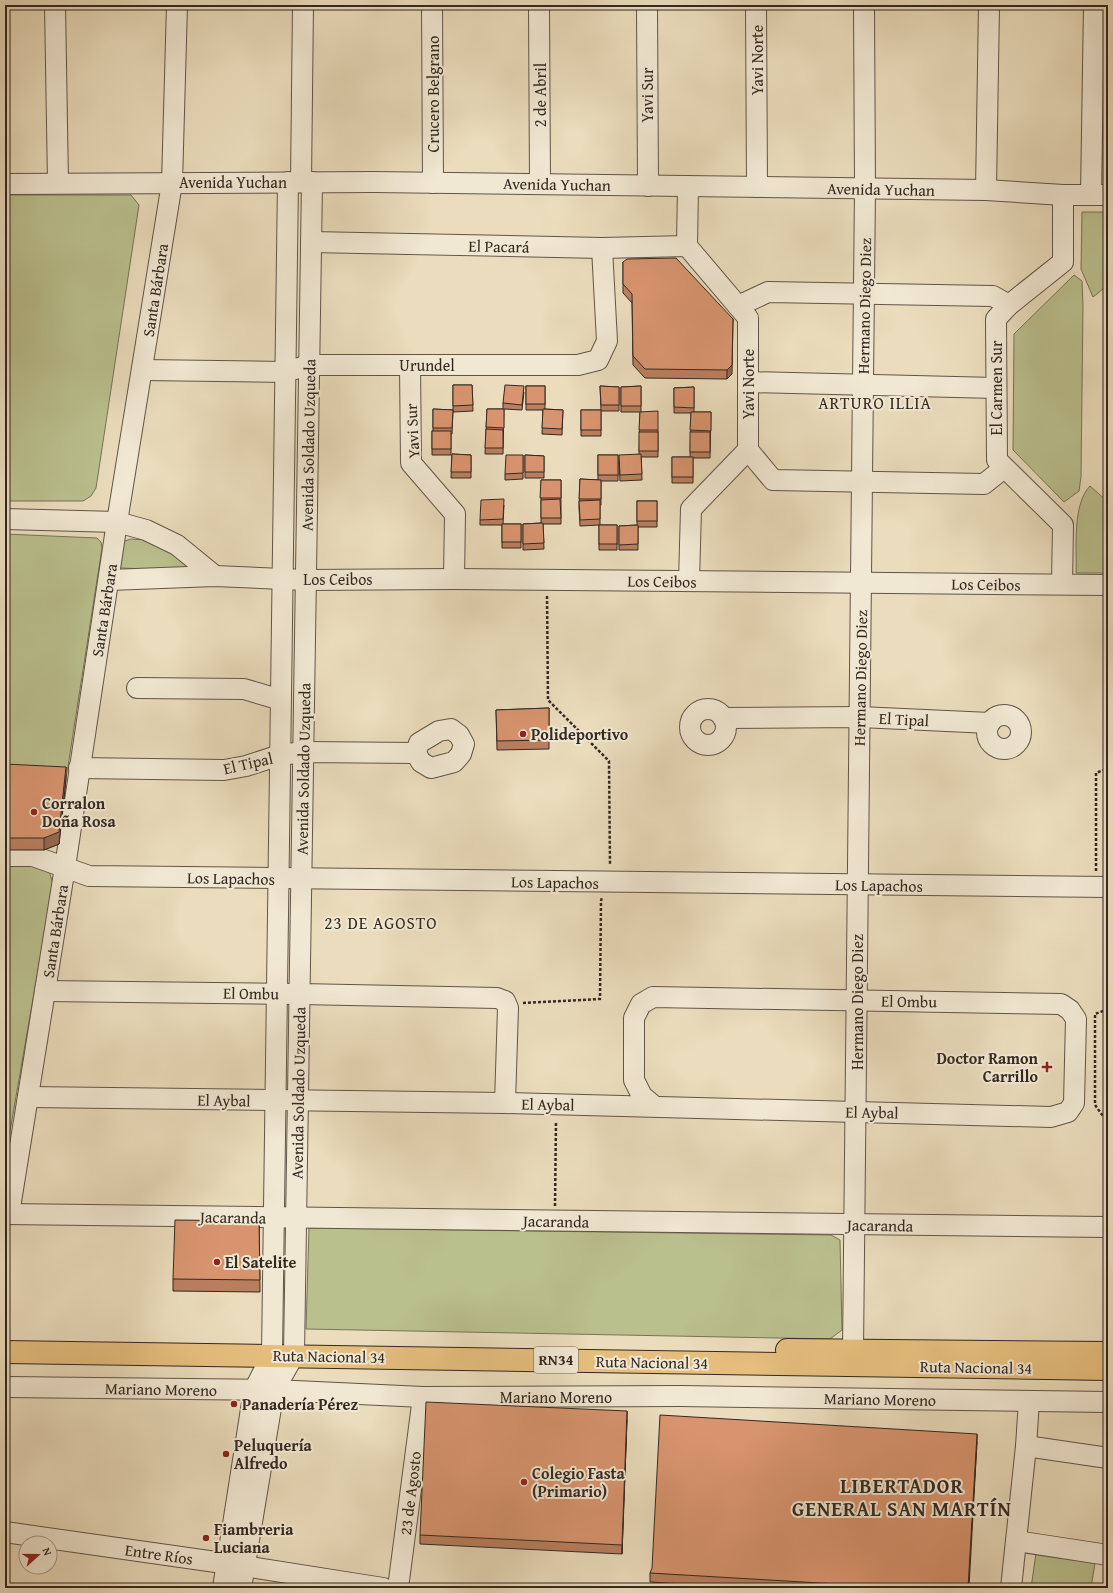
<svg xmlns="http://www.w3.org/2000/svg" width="1113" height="1593" viewBox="0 0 1113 1593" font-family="'Gentium Book Plus',serif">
  <rect width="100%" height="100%" fill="#eadcbc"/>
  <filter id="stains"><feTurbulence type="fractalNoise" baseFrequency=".005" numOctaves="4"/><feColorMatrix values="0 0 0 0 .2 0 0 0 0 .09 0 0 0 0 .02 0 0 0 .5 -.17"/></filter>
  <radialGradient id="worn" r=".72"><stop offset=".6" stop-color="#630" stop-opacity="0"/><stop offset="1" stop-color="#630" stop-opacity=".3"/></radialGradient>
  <g fill="#babf8e" stroke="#767458">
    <path d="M5 195H131L139 205 96 488 91 496 83 501H5Z"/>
    <path d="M1082 212H1108V285L1093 297 1081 269Z"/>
    <path d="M1074 275 1082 281 1083 305 1081 477 1079 491 1064 502 1013 450 1014 334Z"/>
    <path d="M1090 486 1108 502V573H1076C1077 547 1072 505 1090 486Z"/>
    <path d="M5 534 97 538 101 542 102 548 66 779 5 776Z"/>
    <path d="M131 539 146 540 164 548 202 571 121 568 118 563 122 542Z"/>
    <path d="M5 863 41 867 49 871 53 884 5 1160Z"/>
    <path d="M309 1228 831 1235 840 1240 842 1330 830 1339 306 1329Z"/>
    <path d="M1036 1553 1095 1563 1091 1588H1031Z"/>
  </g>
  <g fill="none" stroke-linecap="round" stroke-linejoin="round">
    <defs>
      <g id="minor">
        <path d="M55 5 58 183"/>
        <path d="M432 5 433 183"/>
        <path d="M539 5 540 184"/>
        <path d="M647 5 648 186"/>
        <path d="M756 5 757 187"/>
        <path d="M301 182 303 5"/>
        <path d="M5 184 373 182 986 190 1063 195H1108"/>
        <path d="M688 186 687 246 748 318V450L691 509 689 581"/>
        <path d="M986 190 989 5"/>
        <path d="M1091 195 1094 5"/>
        <path d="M311 242 602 248 687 246"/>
        <path d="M738 306 768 292 993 296 1009 305"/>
        <path d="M410 365 411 463 455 514 454 579"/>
        <path d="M142 370 285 372 309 365H578L598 360 607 341 602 248"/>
        <path d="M748 382 996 388"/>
        <path d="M748 450 773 480 984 484 1004 468"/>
        <path d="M5 519 117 522 146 530 177 545 215 576"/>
        <path d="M109 580 215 576 306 580 454 579 1108 585"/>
        <path d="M1062 584 1063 525 997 460 996 319 1009 305 1063 262V195"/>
        <path d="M137 688 244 689 281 700"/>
        <circle cx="708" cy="727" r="18"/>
        <circle cx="1004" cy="732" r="17"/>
        <path d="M723 718 860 717 990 723"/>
        <path d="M79 768 224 770 246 766 280 755 304 752 416 753 421 762 431 768 454 762 461 754 464 744 459 735 451 729 439 731 419 743 416 753"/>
        <path d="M5 856H33L89 876 1108 887"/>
        <path d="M45 991 300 994 497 998 505 1001 508 1008 505 1103"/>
        <path d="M28 1097 505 1103 1051 1117 1068 1112 1074 1103 1076 1019 1070 1010 1061 1004 653 997 641 1004 634 1018V1080L642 1096 655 1107"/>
        <path d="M5 1214 1108 1227"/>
        <path d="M9 1214 65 867 117 522 172 183 177 5"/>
        <path d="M853 1350 865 189 864 5"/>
        <path d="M5 1387 274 1390 423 1397 680 1396 1108 1402"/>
        <path d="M1026 1446 1108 1458"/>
        <path d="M5 1532 244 1566 383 1588"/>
        <path d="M1016 1541 1108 1555"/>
        <path d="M223 1588 254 1390 272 1355 288 182"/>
        <path d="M241 1588 274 1390 294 1355 312 182"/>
        <path d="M398 1588 423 1397"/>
        <path d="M1011 1588 1026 1446 1029 1401"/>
      </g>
      <g id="highway">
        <path d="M787 1350 1108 1353"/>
        <path d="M5 1352C373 1356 740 1365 1108 1369"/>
      </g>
    </defs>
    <use href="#minor" stroke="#615548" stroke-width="22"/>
    <use href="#highway" stroke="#332821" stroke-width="24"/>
    <g stroke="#332821" stroke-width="2.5" stroke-dasharray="3 2" stroke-linecap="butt">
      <path d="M547 596 548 700 609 761 610 865"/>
      <path d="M1096 871V773L1108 768"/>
      <path d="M523 1003 600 999 601 901 602 897"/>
      <path d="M1108 1009 1095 1014V1105L1108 1123"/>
      <path d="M555 1206 556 1121"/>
    </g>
    <use href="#minor" stroke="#f1e8d3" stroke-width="20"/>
    <use href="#highway" stroke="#e5be7e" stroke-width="22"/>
  </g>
  <g fill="#ba7f5f" stroke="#332821">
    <path d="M623 262 732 374 727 379 645 378 633 365 632 303 623 293Z"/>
    <path d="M1105 307H1108V353H1104Z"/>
    <path d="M453 385H472L473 411 453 412Z"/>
    <path d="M526 386H545V409L563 410 562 435 542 434 543 410H526Z"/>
    <path d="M600 386 619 387V411H601V436H581V410H601Z"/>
    <path d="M641 386V411L658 430V457H641L642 480 620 481 619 461 639 454 640 412H621V387Z"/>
    <path d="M694 387V412H711L710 458H693V483H672V457H690L691 413H674V388Z"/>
    <path d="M524 392 522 410 504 409 503 454H485L487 409H503V403Z"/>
    <path d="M433 409 453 410 452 434H451V455H432V431H433Z"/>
    <path d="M1104 415H1108V461H1105L1104 444Z"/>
    <path d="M452 454 471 455V478H451Z"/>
    <path d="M523 455V479L505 480V474Z"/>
    <path d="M525 455 544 456V478H525Z"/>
    <path d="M598 455H618V481H601V505H600V525H617V550H599V525L580 526 579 507 580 479 598 480Z"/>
    <path d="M541 480H561V524H543L544 549 523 550V524L541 523Z"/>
    <path d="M637 501H657V527H638V550H619V526L637 525Z"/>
    <path d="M504 505 503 524H521V548H502V525H480V520Z"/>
    <path d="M549 708V749L497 750 496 710Z"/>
    <path d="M5 764 66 779 59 844 44 850H5Z"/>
    <path d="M259 1221 260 1292 173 1291V1279Z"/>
    <path d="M627 1420 622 1554 420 1544V1535Z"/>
    <path d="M977 1442 969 1588H755L650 1582V1573Z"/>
  </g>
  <g fill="#97684e" stroke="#332821">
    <path d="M733 319 732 374 727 379V370Z"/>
    <path d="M66 767V779L59 844 44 850V838Z"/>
    <path d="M627 1411V1420L622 1554V1545Z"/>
    <path d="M977 1434V1442L968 1588Z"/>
  </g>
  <g fill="#d8946f" stroke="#332821">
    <path d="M676 258 733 319 732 365 727 370 645 369 633 356 632 294 623 284V262L627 259Z"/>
    <rect x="1105" y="307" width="3" height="19"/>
    <path d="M1105 328H1108V347H1104Z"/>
    <path d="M453 385H472L473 405 453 406Z"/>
    <path d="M505 385 524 386 522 405 503 403Z"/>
    <rect x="526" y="386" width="19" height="18"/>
    <path d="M600 386 619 387V405H601Z"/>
    <path d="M641 386V406H621V387Z"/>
    <path d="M694 387V408L674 407V388Z"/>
    <path d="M433 409 453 410 452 428H433Z"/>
    <path d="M487 409H504V428L486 427Z"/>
    <path d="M543 409 563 410 562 429 542 428Z"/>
    <rect x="581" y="410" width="20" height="20"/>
    <path d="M658 411V430H639L640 412Z"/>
    <path d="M691 412H711V431L690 430Z"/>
    <rect x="1104" y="415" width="4" height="21"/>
    <path d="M486 429 503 430V448H485Z"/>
    <rect x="432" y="431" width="19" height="18"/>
    <rect x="639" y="432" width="19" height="19"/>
    <rect x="690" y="432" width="20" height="20"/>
    <path d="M1108 437V455H1105L1104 438Z"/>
    <path d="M452 454 471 455V472H451Z"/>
    <path d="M641 454 642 474 620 475 619 455Z"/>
    <path d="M506 455H523V473L505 474Z"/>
    <path d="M525 455 544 456V472H525Z"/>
    <rect x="598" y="455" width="20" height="20"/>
    <rect x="672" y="457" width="21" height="20"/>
    <path d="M580 479 601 480V499H579Z"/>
    <path d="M541 480H561V498H540Z"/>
    <path d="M504 499 503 519 480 520 481 500Z"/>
    <path d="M560 499 561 518H541V500Z"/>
    <path d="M600 500V519L580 520 579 501Z"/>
    <rect x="637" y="501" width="20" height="20"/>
    <path d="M543 523 544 543 523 544V524Z"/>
    <rect x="502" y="524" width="19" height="18"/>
    <rect x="599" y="525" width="18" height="19"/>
    <path d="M638 525V544L619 545V526Z"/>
    <path d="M549 708V740L497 741 496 710Z"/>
    <path d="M5 764 66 767 59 832 44 838H5Z"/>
    <path d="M175 1220 259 1221 260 1280 173 1279Z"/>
    <path d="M426 1402 627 1411 622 1545 420 1535Z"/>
    <path d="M660 1415 977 1434 968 1588H905L650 1573 652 1568Z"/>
  </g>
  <g fill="#8f2418" stroke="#f1e8d3" stroke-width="1.5">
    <circle cx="523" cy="734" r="4"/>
    <circle cx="34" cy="812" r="4"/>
    <path d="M1045 1061h4v4h4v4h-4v4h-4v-4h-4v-4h4z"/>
    <circle cx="217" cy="1262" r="4"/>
    <circle cx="234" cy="1404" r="4"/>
    <circle cx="226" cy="1454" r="4"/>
    <circle cx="524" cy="1482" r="4"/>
    <circle cx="206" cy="1538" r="4"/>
  </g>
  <g text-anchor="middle" stroke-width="4" stroke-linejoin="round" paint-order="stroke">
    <rect fill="#f1e8d3" stroke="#6c6256" stroke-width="1" x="534" y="1347" width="44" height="26" rx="3"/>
    <g font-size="15" font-weight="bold" fill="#332821">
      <text x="556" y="1365">RN34</text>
    </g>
    <g font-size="16" fill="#332821" stroke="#f1e8d3">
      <text transform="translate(757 60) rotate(-90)" y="6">Yavi Norte</text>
      <text transform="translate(433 94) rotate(-90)" y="6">Crucero Belgrano</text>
      <text transform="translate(540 95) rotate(-90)" y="6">2 de Abril</text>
      <text transform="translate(647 95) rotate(-90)" y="6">Yavi Sur</text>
      <text x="233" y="188">Avenida Yuchan</text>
      <text transform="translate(557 184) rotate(1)" y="6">Avenida Yuchan</text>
      <text transform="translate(881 189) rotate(1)" y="6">Avenida Yuchan</text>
      <text transform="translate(499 246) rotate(1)" y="6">El Pacará</text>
      <text transform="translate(155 290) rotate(-81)" y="6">Santa Bárbara</text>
      <text transform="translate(864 306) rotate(-89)" y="6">Hermano Diego Diez</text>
      <text x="427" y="371">Urundel</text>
      <text transform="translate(748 384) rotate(-90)" y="6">Yavi Norte</text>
      <text transform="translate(996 388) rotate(-90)" y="6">El Carmen Sur</text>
      <text transform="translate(412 431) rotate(-93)" y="6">Yavi Sur</text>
      <text transform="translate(308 445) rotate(-89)" y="6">Avenida Soldado Uzqueda</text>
      <text x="338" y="585">Los Ceibos</text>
      <text transform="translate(662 581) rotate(1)" y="6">Los Ceibos</text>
      <text transform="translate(986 584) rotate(1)" y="6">Los Ceibos</text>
      <text transform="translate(104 610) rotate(-81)" y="6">Santa Bárbara</text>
      <text transform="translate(860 678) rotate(-89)" y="6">Hermano Diego Diez</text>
      <text transform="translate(904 719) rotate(3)" y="6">El Tipal</text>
      <text transform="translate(248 763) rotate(-13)" y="6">El Tipal</text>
      <text transform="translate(303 769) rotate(-89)" y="6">Avenida Soldado Uzqueda</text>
      <text transform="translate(231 878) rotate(1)" y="6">Los Lapachos</text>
      <text transform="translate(555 882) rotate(1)" y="6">Los Lapachos</text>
      <text transform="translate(879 885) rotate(1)" y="6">Los Lapachos</text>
      <text transform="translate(55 931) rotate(-81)" y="6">Santa Bárbara</text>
      <text transform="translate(251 993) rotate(1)" y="6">El Ombu</text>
      <text transform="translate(909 1001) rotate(1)" y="6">El Ombu</text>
      <text transform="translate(857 1002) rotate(-90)" y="6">Hermano Diego Diez</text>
      <text transform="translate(298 1093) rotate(-89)" y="6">Avenida Soldado Uzqueda</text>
      <text transform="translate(224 1100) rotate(1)" y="6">El Aybal</text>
      <text transform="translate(548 1104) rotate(1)" y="6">El Aybal</text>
      <text transform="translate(872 1112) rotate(1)" y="6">El Aybal</text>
      <text transform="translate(233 1217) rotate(1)" y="6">Jacaranda</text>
      <text transform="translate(556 1221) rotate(1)" y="6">Jacaranda</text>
      <text transform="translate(880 1225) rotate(1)" y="6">Jacaranda</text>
      <text transform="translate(329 1356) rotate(1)" y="6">Ruta Nacional 34</text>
      <text transform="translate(652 1362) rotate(1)" y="6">Ruta Nacional 34</text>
      <text transform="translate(976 1367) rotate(1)" y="6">Ruta Nacional 34</text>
      <text transform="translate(161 1389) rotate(1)" y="6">Mariano Moreno</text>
      <text x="556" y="1403">Mariano Moreno</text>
      <text transform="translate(880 1399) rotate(1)" y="6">Mariano Moreno</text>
      <text transform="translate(410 1493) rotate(-83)" y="6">23 de Agosto</text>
      <text transform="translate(159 1554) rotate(8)" y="6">Entre Ríos</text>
    </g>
    <g font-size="16" font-weight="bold" fill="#332821" stroke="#f1e8d3" text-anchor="start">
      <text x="531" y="740">Polideportivo</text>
      <text x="42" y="809">Corralon<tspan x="42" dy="18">Doña Rosa</tspan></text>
      <text x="1038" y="1064" text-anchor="end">Doctor Ramon<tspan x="1038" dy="18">Carrillo</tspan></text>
      <text x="225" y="1268">El Satelite</text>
      <text x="242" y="1410">Panadería Pérez</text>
      <text x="234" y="1451">Peluquería<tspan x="234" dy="18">Alfredo</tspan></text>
      <text x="532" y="1479">Colegio Fasta<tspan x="532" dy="18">(Primario)</tspan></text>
      <text x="214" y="1535">Fiambreria<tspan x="214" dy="18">Luciana</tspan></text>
    </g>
    <g font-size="17" letter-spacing="1" fill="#332821" stroke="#f1e8d3">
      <text x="875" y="409">ARTURO ILLIA</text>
      <text x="381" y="929">23 DE AGOSTO</text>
    </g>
    <g font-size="20" font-weight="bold" letter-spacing="1" fill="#332821" stroke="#f1e8d3">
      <text x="902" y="1493">LIBERTADOR<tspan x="902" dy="23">GENERAL SAN MARTÍN</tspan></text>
    </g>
  </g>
  <rect width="1113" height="1593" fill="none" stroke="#eadcbc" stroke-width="20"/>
  <rect x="6" y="6" width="1101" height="1581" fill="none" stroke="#332821" stroke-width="2"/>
  <rect x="10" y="10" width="1093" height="1573" fill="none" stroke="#332821"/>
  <g transform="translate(38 1555) rotate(69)"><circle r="19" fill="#f1e8d3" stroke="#a59b8c"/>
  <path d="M0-3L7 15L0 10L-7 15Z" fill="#8f2418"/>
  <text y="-6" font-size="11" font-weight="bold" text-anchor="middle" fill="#332821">N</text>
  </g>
  <rect width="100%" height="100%" filter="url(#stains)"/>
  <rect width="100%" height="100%" fill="url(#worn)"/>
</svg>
